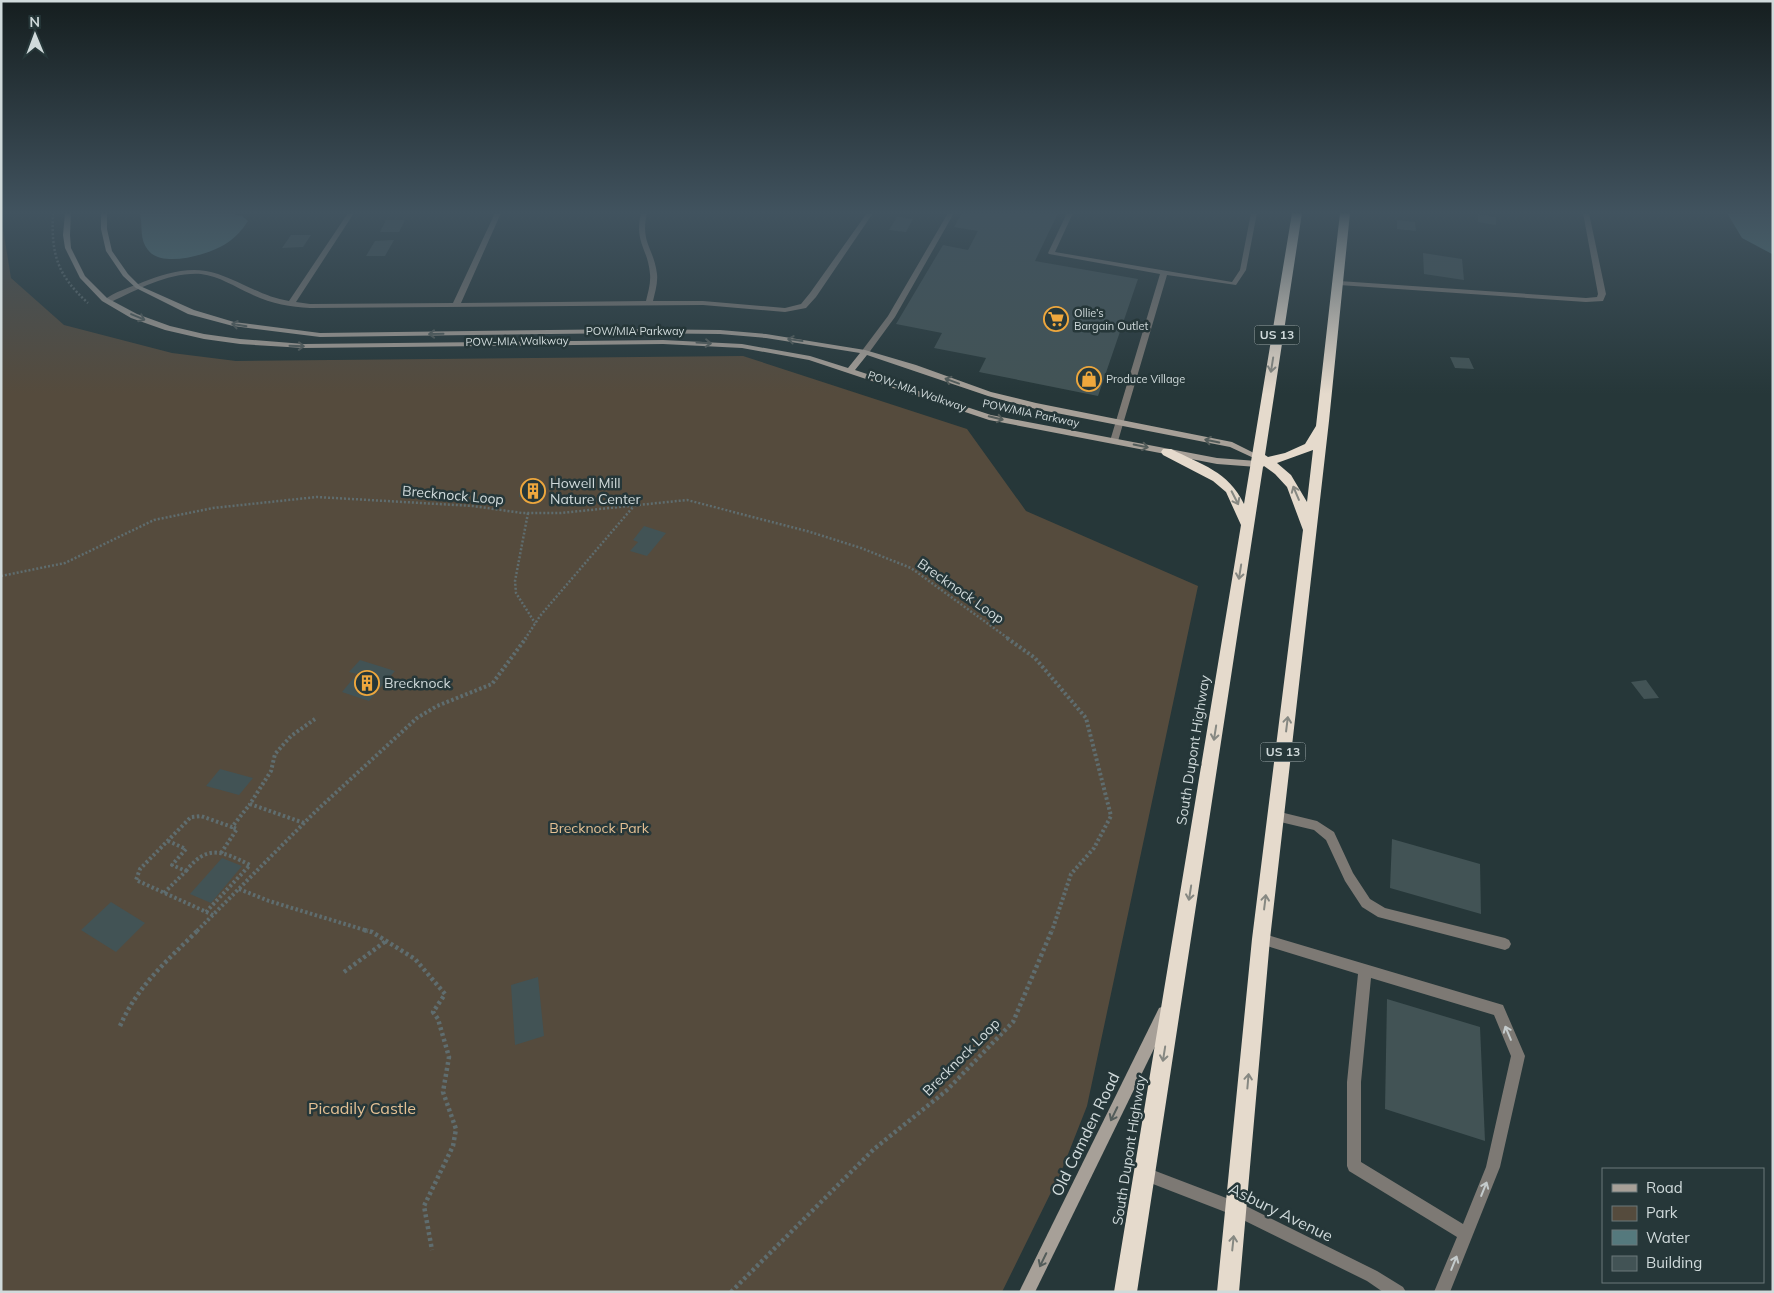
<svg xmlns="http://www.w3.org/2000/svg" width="1774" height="1293" viewBox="0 0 1774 1293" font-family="Mulish,sans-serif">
  <rect width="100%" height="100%" fill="#263739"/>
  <path fill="#554b3d" d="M1 216 11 278 64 325 172 353 236 361 743 356 967 429 1026 511 1198 586 1087 1106 1061 1172 1002 1292H1Z"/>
  <g fill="#55797d">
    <path d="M140 213H228L242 216 248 221C242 230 236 237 227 243 211 254 162 269 148 250 139 239 143 227 140 213Z"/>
    <path d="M1727 213H1773V259L1772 254 1742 238Z"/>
  </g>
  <g fill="#425355">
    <path d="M962 213H1058L1035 261 1138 279 1098 396 979 372 986 358 934 348 942 333 896 324 943 245 968 250 978 231 954 227Z"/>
    <path d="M1478 214 1496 217V225L1478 222Z"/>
    <path d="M897 217 913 219 906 232 889 230Z"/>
    <path d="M386 220H405L399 232H380Z"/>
    <path d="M1397 220 1415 222 1416 231 1397 229Z"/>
    <path d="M291 235H311L303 247 282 248Z"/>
    <path d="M394 240 385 256H366L375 241Z"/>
    <path d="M1423 253 1462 259 1464 280 1424 274Z"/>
    <path d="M1450 357 1469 358 1474 369 1455 368Z"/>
    <path d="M546 485 545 496 519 497 521 486Z"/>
    <path d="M644 526 666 533 647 556 630 551 638 542 633 540Z"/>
    <path d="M360 660 395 671 369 701 342 692 357 674 349 672Z"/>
    <path d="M1646 680 1659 698 1644 699 1631 682Z"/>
    <path d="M220 769 253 778 239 795 206 786Z"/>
    <path d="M1392 839 1480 864 1481 914 1390 888Z"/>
    <path d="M222 858 242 866 211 903 190 894Z"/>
    <path d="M111 902 145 923 116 952 81 930Z"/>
    <path d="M538 977 544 1036 515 1045 511 985Z"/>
    <path d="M1387 999 1480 1027 1485 1141 1385 1109Z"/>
  </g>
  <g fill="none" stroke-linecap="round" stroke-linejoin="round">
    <g stroke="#5f6d6f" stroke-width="2.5" stroke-dasharray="2 2" stroke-linecap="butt">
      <path d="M53 213C51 254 57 275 88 303"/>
      <path d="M528 513 515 581 516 593 535 623"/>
      <path d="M1 576 65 563 154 520 213 508 317 497 473 506 522 513H561L687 500 807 531 861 548 911 568 1009 639"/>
      <path d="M525 639 540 616 633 507"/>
    </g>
    <g stroke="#5f6d6f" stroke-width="4" stroke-dasharray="2.5 2.5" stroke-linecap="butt">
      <path d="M1007 638 1035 658 1086 718 1111 816 1094 848 1071 874 1052 931"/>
      <path d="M304 823 250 804 271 771 275 754 291 736 315 719"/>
      <path d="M221 853 237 829 232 827"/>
      <path d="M186 871C207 844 222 851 250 865L206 912"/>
      <path d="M239 889 269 901 368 931"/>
      <path d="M164 893 186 871 172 865 186 849 168 841"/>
      <path d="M213 915 136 880 140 869 191 817 201 816 232 827 250 804"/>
      <path d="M197 931 316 811 417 718 437 706 492 684 526 638"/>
    </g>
    <g stroke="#5f6d6f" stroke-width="4.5" stroke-dasharray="3 3" stroke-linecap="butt">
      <path d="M364 930 372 932 415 959 445 994 433 1012 438 1019 449 1057 443 1092 456 1129 453 1146 424 1206 432 1250"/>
      <path d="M344 972 386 941"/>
      <path d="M120 1026C138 985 167 961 198 930"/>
      <path d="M731 1292 874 1149 946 1091 1013 1022 1052 930"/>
    </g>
    <g fill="#7d7974" fill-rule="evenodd">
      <path d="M948 213H954L895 317 868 354H862L861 352 888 316Z"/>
      <path d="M1067 213H1073L1055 252 1232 282 1240 270 1251 213H1257L1246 270 1236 285 1167 275 1118 441 1114 444 1110 441 1160 274 1049 254 1048 253Z"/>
      <path d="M1276 811 1317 821 1334 832 1353 873 1370 899 1385 908 1505 938 1509 940 1511 944 1509 948 1505 950 1378 917 1362 907 1345 881 1326 840 1314 830 1272 820 1270 816 1272 812Z"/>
      <path d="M1261 933 1503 1005 1525 1056 1500 1167 1450 1292H1434L1457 1237 1349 1171 1347 1166V1082L1358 974 1257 943 1255 939 1257 935ZM1371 978 1494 1015 1511 1056 1486 1167 1463 1224 1361 1162V1082Z"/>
    </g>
    <g fill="#7d7974" fill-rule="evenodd">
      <path d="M348 213H354L296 302 310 304 453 303 495 213H501L461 303 646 301C648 292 651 283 650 274 648 248 634 243 641 213H647C640 243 654 248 657 274 658 283 655 292 653 301H703L785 308 801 304 810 293 867 213H873L816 297 806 308 785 312 703 305 310 308C290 307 269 303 251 294 235 287 219 276 201 274 169 272 139 289 111 302L104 300C114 292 131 287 143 282 166 273 192 265 218 274 242 282 263 297 289 301Z"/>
      <path d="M1583 213H1589L1606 294 1603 301 1586 302 1339 285 1335 283 1339 281 1586 298 1597 297 1598 294Z"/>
      <path d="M1145 1167 1242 1204 1377 1271 1403 1287 1406 1292H1383L1367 1281 1233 1215 1140 1179 1138 1174 1140 1169Z"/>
    </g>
    <g fill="#a7a098" fill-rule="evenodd">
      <path d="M65 213H71L70 235 71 248 85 276 107 298 137 314 170 326 204 334 240 339 304 344 663 340 742 344 810 356 848 368 860 353 766 338 720 334 632 333 320 337 233 326 188 314 136 288 123 276 106 251 101 229V213H107V229L112 251 128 274 140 286 194 310 234 322 320 333 632 329 720 330 766 334 865 350 916 365 991 392 1036 403 1232 442 1262 457 1258 460 1230 447 1036 409 988 396 867 355 855 370 991 415 1217 458 1257 461 1261 464 1257 467 1217 464 989 420 809 360 742 348 663 344 304 348 240 344 204 339 165 330 131 318 102 301 80 278 65 248 63 235Z"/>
      <path d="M1164 1006 1169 1008 1171 1013 1169 1018 1035 1292H1019L1159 1008Z"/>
    </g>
    <path fill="#e5dacc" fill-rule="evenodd" d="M1292 213H1302L1265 455 1268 457 1285 453 1305 444 1316 426 1340 213H1350L1329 421 1270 939 1239 1292H1217L1252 939 1303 530 1287 487 1275 474 1264 466 1263 467 1137 1292H1114L1241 525 1226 492 1213 481 1163 455 1161 452 1163 449H1171C1202 465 1228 471 1244 504ZM1313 450 1307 502 1291 475 1277 463Z"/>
  </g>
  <defs><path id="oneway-shaft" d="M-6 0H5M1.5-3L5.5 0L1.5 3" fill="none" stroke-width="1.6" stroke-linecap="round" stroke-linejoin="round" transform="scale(1.25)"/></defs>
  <g stroke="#535c5a">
    <use href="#oneway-shaft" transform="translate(138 317) rotate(23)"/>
    <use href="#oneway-shaft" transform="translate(239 325) rotate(-171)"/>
    <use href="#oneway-shaft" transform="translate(436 334) rotate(179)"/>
    <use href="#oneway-shaft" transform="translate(795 340) rotate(-172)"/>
    <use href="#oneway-shaft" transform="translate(704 343) rotate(3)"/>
    <use href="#oneway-shaft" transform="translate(297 346) rotate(2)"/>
    <use href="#oneway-shaft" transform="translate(952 381) rotate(-160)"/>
    <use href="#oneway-shaft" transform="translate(996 418) rotate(14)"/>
    <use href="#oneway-shaft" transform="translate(1212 441) rotate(-168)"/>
    <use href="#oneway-shaft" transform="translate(1141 446) rotate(12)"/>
    <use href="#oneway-shaft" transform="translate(1114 1114) rotate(116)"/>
    <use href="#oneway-shaft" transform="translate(1043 1260) rotate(116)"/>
  </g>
  <g stroke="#868882">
    <use href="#oneway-shaft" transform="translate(1272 365) rotate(99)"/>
    <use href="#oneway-shaft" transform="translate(1296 493) rotate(-113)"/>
    <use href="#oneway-shaft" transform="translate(1235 498) rotate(63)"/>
    <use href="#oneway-shaft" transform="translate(1240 572) rotate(99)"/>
    <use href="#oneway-shaft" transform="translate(1287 724) rotate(-83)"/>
    <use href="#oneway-shaft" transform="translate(1215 733) rotate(99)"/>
    <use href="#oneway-shaft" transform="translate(1190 893) rotate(99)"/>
    <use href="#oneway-shaft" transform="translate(1265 902) rotate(-83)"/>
    <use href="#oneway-shaft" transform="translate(1164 1054) rotate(99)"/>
    <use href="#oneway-shaft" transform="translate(1248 1081) rotate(-85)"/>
    <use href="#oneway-shaft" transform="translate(1233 1243) rotate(-84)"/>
  </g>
  <g stroke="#c4cbcc">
    <use href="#oneway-shaft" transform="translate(1508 1033) rotate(-113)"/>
    <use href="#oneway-shaft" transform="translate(1484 1189) rotate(-68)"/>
    <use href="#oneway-shaft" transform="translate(1454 1263) rotate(-68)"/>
  </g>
  <linearGradient id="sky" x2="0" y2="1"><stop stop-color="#151e1f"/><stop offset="0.54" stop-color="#41535f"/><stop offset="1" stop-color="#41535f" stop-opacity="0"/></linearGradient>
  <rect width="1774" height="394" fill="url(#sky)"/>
  <defs>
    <symbol id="supermarket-ring" viewBox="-11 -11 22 22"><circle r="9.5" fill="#263739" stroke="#eea73d" stroke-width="1.5"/><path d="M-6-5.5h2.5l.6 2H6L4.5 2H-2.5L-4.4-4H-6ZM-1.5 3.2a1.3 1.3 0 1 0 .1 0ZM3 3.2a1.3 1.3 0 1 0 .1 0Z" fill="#eea73d"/></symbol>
    <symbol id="shop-ring" viewBox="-11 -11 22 22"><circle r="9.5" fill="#263739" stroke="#eea73d" stroke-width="1.5"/><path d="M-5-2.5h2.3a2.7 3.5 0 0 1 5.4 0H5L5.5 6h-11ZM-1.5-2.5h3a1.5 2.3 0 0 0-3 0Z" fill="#eea73d"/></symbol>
    <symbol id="building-ring" viewBox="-11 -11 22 22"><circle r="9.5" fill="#263739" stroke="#eea73d" stroke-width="1.5"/><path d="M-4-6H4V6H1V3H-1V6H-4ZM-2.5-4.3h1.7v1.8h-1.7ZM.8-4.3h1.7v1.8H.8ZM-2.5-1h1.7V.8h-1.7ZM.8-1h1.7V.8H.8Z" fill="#eea73d"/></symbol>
  </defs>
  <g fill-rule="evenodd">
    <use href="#supermarket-ring" x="1042" y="305" width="28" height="28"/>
    <use href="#shop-ring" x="1075" y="365" width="28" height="28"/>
    <use href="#building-ring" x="519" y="477" width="28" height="28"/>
    <use href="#building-ring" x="353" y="669" width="28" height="28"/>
  </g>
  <g text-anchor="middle" stroke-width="5" stroke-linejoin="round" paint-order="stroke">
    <g font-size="11" fill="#d0dadb" stroke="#263739" text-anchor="start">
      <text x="1074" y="317">Ollie’s<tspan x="1074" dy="13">Bargain Outlet</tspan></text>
      <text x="1106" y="383">Produce Village</text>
    </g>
    <g font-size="11" fill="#d0dadb" stroke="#263739">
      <text x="635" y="335">POW/MIA Parkway</text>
      <text transform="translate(517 341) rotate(-1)" y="4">POW-MIA Walkway</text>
      <text transform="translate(917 391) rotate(19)" y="4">POW-MIA Walkway</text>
      <text transform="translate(1031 413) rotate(12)" y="4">POW/MIA Parkway</text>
    </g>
    <g fill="#263739" stroke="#9da9aa" stroke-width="1">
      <rect x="1254.5" y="325.5" width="45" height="19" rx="4"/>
      <rect x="1260.5" y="742.5" width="45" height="19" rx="4"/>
    </g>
    <g font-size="12" font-weight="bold" fill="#d0dadb">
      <text x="1277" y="339">US 13</text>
      <text x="1283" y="756">US 13</text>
    </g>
    <g font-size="14" fill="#d0dadb" stroke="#263739" text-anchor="start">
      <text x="550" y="488">Howell Mill<tspan x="550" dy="16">Nature Center</tspan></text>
      <text x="384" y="688">Brecknock</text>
    </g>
    <g font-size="14" fill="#d0dadb" stroke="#263739">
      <text transform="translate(453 495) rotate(5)" y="5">Brecknock Loop</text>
      <text transform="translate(961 591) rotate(35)" y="5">Brecknock Loop</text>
      <text transform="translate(1193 750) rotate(-81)" y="5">South Dupont Highway</text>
      <text transform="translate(961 1057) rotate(-45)" y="5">Brecknock Loop</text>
      <text transform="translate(1129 1150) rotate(-81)" y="5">South Dupont Highway</text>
    </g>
    <g font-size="14" fill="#e4c094" stroke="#263739">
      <text x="599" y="833">Brecknock Park</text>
    </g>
    <g font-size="16" fill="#e4c094" stroke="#263739">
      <text x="362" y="1114">Picadily Castle</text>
    </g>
    <g font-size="16" fill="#d0dadb" stroke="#263739">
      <text transform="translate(1085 1134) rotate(-64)" y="6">Old Camden Road</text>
      <text transform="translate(1281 1212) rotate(26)" y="6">Asbury Avenue</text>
    </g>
  </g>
  <rect width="1774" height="1293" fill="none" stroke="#d0dadb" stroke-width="5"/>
  <rect x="1602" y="1168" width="162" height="115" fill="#263739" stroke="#6a787a"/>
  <rect x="1612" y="1184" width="25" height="8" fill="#a7a098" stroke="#6a787a"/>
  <text x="1646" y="1193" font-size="15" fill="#d0dadb">Road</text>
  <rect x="1612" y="1206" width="25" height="15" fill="#554b3d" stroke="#6a787a"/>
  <text x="1646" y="1218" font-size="15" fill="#d0dadb">Park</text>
  <rect x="1612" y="1230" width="25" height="15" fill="#55797d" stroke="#6a787a"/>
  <text x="1646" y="1243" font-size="15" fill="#d0dadb">Water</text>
  <rect x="1612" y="1256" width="25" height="15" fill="#425355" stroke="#6a787a"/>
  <text x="1646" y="1268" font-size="15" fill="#d0dadb">Building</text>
  <g transform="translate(35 35) rotate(359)" stroke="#263739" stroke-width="4" paint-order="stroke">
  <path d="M0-4L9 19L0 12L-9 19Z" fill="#d0dadb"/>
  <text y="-8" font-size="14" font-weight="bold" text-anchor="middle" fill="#d0dadb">N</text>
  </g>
</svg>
